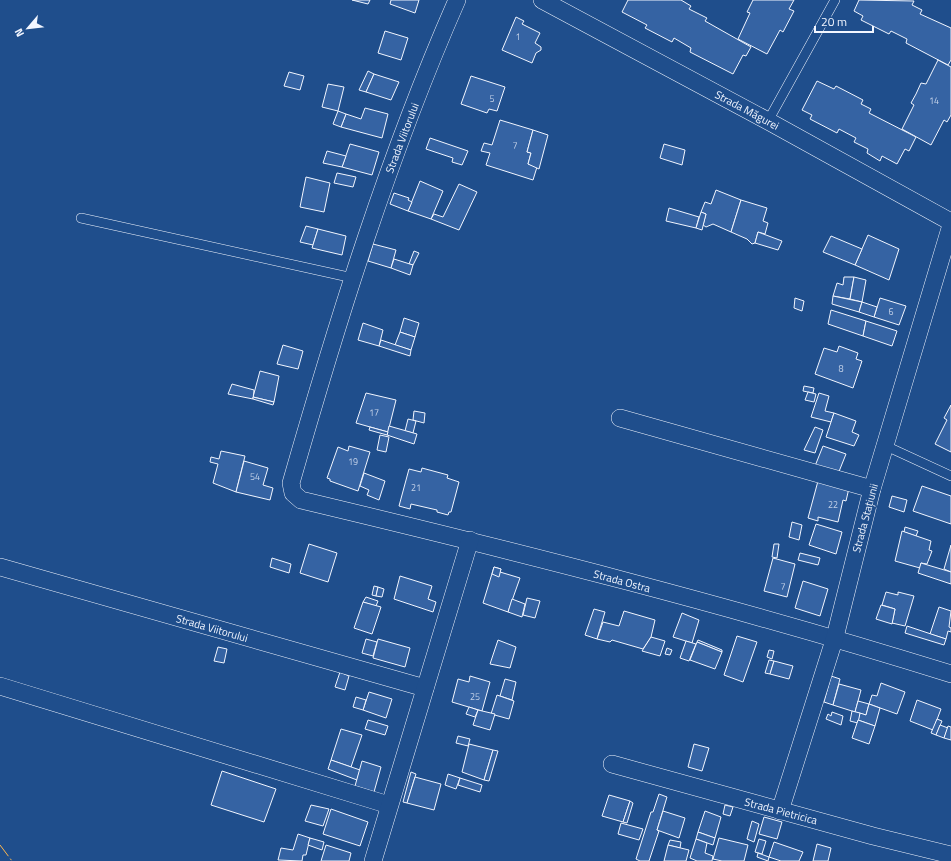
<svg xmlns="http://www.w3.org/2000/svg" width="951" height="861" viewBox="0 0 951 861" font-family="'Titillium Web',sans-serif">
  <rect width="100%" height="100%" fill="#1f4e8c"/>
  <g fill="#3563a3" stroke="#f2f6ff">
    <path d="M352 0H370L368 4Z"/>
    <path d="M391 0H419L415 13 390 4Z"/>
    <path d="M628 0H681L691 6 689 9 707 18 705 21 751 47 746 56 743 55 733 74 690 52 691 48 674 38 672 42 645 28 647 25 622 12Z"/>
    <path d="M753 0H794L789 9 794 11 783 32 780 30 767 54 738 39 750 13 747 12Z"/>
    <path d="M859 0 914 1 912 5 922 10 920 14 951 28V60L948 65 906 43 907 39 891 31 889 34 861 20 863 16 854 11Z"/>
    <path d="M516 17 524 21 522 24 540 33 535 43 541 47V50L536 53 532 63 502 50Z"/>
    <path d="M385 31 408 38 401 60 378 53Z"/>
    <path d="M938 60 951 67V115L947 122 944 120 931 145 902 129 914 105 911 103 916 94 921 83 926 84Z"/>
    <path d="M368 71 374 74 366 92 359 90Z"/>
    <path d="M289 72 304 76 300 90 284 86Z"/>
    <path d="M374 74 399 82 391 100 366 92Z"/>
    <path d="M471 76 505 87 497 111 489 109 487 113 461 104Z"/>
    <path d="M817 81 834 89 836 86 863 100 861 104 871 109 869 113 916 137 909 151 905 149 897 164 882 156 880 161 867 153 868 149 854 142 856 138 839 129 837 133 810 119 812 115 802 110Z"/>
    <path d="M328 84 344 87 338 111 322 107Z"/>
    <path d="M365 108 388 114 382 138 341 127 346 114 361 119Z"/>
    <path d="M338 111 346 114 341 127 333 124Z"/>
    <path d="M500 120 533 130 527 152 531 153 528 164 537 167 533 180 486 165 490 153 481 151 484 143 492 145Z"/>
    <path d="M533 130 548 135 539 169 528 164 531 153 527 152Z"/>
    <path d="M430 138 468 151 462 165 452 162 453 158 426 149Z"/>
    <path d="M350 144 379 152 372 175 342 167Z"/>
    <path d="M664 144 685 150 682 165 660 158Z"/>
    <path d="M327 151 346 156 342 167 323 163Z"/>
    <path d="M337 173 356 177 353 187 334 183Z"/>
    <path d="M306 177 330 183 324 212 300 207Z"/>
    <path d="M420 181 443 191 431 219 408 211Z"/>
    <path d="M459 184 477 192 459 230 431 219 434 214 443 217Z"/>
    <path d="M716 190 741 200 731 232 713 224 706 227 703 225 706 214 701 212 705 202 711 204Z"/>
    <path d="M394 193 409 198 408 200 412 202 408 211 390 204Z"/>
    <path d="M741 200 767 208 763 221 768 223 765 234 758 232 755 243 752 244 747 239 731 232Z"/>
    <path d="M669 208 699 217 696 228 666 221Z"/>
    <path d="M701 212 706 214 702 230 696 228Z"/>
    <path d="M306 226 318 229 313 245 300 242Z"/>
    <path d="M318 229 346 236 342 255 312 248Z"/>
    <path d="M758 232 782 241 778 250 755 243Z"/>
    <path d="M868 235 899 249 889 280 855 265Z"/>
    <path d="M831 236 862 249 855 265 823 252Z"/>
    <path d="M373 244 396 250 391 268 368 261Z"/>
    <path d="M414 251 419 253 413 265 409 264Z"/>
    <path d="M394 259 413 265 410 275 391 268Z"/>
    <path d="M844 277H854L850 299 833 296 837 283 843 285Z"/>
    <path d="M854 277 866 280 862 302 850 299Z"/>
    <path d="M833 296 862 302 859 312 832 304Z"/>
    <path d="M795 298 804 301 802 311 794 308Z"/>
    <path d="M880 298 906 306 899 325 874 317Z"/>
    <path d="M862 302 877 307 874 317 859 312Z"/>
    <path d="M831 310 866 321 863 336 828 324Z"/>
    <path d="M404 318 419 323 415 337 400 332Z"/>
    <path d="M866 321 897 331 892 346 863 336Z"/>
    <path d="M363 323 383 330 379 346 358 340Z"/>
    <path d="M400 332 415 337 411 350 395 345Z"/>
    <path d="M381 340 411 350 410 356 379 346Z"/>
    <path d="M283 345 303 351 298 369 277 364Z"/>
    <path d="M839 346 858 353 856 359 862 361 853 388 815 374 824 348 837 352Z"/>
    <path d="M260 371 279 376 274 402 253 397Z"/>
    <path d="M232 384 254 390 253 399 228 394Z"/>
    <path d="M804 386 814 388 813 393 803 391Z"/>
    <path d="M808 392 816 394 814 402 805 400Z"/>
    <path d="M366 393 396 400 388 432 356 423Z"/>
    <path d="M819 393 829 396 825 411 834 413 831 422 811 417Z"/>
    <path d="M253 397 274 402 273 405 253 399Z"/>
    <path d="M951 405V452L935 444 947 420 944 418Z"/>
    <path d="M414 411 425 413 424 423 413 420Z"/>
    <path d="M834 413 856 421 852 432 859 435 854 446 826 437Z"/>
    <path d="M408 419 416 421 413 433 405 431Z"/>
    <path d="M389 426 417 434 414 444 387 435Z"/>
    <path d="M370 427 388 432 387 435 369 430Z"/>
    <path d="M815 427 823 430 815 453 804 450Z"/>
    <path d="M380 435 389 437 386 452 377 450Z"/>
    <path d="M349 446 370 452 358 491 330 481V479L327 478 338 447 348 451Z"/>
    <path d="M823 446 846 454 838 474 815 466Z"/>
    <path d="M221 451 245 456 236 492 213 483 218 464 210 462 211 457 219 459Z"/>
    <path d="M244 461 268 468 263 485 273 488 270 500 236 492Z"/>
    <path d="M422 468 448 475 447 478 459 482 451 512H449L448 515 437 512V510L411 504 410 509 399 506 409 469 421 472Z"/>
    <path d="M364 473 385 481 379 500 367 495 369 490 360 486Z"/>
    <path d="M818 481 849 488 846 501 843 500 838 522 818 517V521L808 518Z"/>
    <path d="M922 486 951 496V524L913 511Z"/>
    <path d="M892 496 907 500 904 512 889 507Z"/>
    <path d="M792 522 802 525 799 540 789 537Z"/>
    <path d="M816 524 842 532 836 554 809 545Z"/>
    <path d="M905 527 918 531 916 536 904 532Z"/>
    <path d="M902 531 931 541 929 550 932 551 927 564 921 563 920 568 895 561Z"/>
    <path d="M309 544 337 553 328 582 300 573Z"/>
    <path d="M774 544H779L777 558 772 557Z"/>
    <path d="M951 545V572L944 569Z"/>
    <path d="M800 553 820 558 818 565 798 560Z"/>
    <path d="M272 558 291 564 289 573 270 567Z"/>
    <path d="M773 558 795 564 787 597 764 591Z"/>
    <path d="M921 563 951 572V584L918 573Z"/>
    <path d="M494 567 501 569 500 572 520 578 508 612 483 603Z"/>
    <path d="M494 567 501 569 499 577 492 574Z"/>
    <path d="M400 576 432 586 428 599 436 602 433 612 394 599Z"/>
    <path d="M803 581 828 589 820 616 795 608Z"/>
    <path d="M374 586 378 587 376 596 372 595Z"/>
    <path d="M378 587 384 589 382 597 376 596Z"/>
    <path d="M886 592 898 595V592L914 596 905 626 892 623 895 609 882 605Z"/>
    <path d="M366 597 378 601 376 606 363 602Z"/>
    <path d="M527 598 540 601 535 618 523 615Z"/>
    <path d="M512 599 525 604 522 617 508 612Z"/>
    <path d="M363 602 381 607 372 634 354 628Z"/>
    <path d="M881 605 895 609 892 624 876 619Z"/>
    <path d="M939 607 951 611 949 627 951 628V632L948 631 946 639 930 634Z"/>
    <path d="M594 609 605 612 597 639 585 635Z"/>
    <path d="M624 611 655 620 651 637 643 649 612 640 610 642 597 639 603 622 619 626Z"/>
    <path d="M682 613 699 620 692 643 673 637Z"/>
    <path d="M907 626 946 639 944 645 905 633Z"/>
    <path d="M737 636 757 642 743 682 724 675Z"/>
    <path d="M651 637 665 641 660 656 642 651Z"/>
    <path d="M366 639 377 642 373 656 362 653Z"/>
    <path d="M378 639 410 648 405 667 373 658Z"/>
    <path d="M498 640 516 647 510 668 490 664Z"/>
    <path d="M698 640 722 650V652L697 642Z"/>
    <path d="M686 641 696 644 689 661 680 658Z"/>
    <path d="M697 642 722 652 715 669 690 660Z"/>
    <path d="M218 647 227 649 224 663 214 661Z"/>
    <path d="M667 648 672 650 670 655 665 654Z"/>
    <path d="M769 650 774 651 772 659 767 657Z"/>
    <path d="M769 660 774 661 770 674 765 673Z"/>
    <path d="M774 661 793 666 789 679 770 674Z"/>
    <path d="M340 672 349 676 345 690 335 687Z"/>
    <path d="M470 676 490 682 482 711 452 702 458 679 469 682Z"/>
    <path d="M831 676 840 679 833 705 824 702Z"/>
    <path d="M505 679 516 682 512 700 500 696Z"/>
    <path d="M881 683 905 692 897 714 869 704 872 695 877 696Z"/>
    <path d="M839 684 861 690 855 712 833 705Z"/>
    <path d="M369 692 392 699 386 718 363 710Z"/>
    <path d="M497 695 514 701 509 719 491 714Z"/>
    <path d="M356 697 366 700 363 710 353 707Z"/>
    <path d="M917 700 941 709 933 730 910 721Z"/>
    <path d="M858 701 869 704 866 715 855 712Z"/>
    <path d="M869 704 880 708 875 726 858 720 860 713 866 715Z"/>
    <path d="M469 707 478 710 475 717 466 714Z"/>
    <path d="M478 710 495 714 490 730 473 725Z"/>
    <path d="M852 711 860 713 858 723 850 721Z"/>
    <path d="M832 712 843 716 841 725 826 719 828 714 831 716Z"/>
    <path d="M937 719 942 721 936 735 931 733Z"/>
    <path d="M368 720 388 726 385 735 365 729Z"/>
    <path d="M858 720 875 726 869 744 852 738Z"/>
    <path d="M940 725 948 728 944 738 936 735Z"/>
    <path d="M948 726 951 727V740L944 738Z"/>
    <path d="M341 729 362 735 351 767 331 760Z"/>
    <path d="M458 736 470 739 468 746 456 743Z"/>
    <path d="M469 744 493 750 484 780 462 772Z"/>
    <path d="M694 744 709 748 702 771 688 767Z"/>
    <path d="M493 750 498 751 489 781 484 780Z"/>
    <path d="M331 760 360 770 357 780 328 769Z"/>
    <path d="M362 761 381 767 374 792 355 786Z"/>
    <path d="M222 771 276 789 264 822 211 805Z"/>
    <path d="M411 772 416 774 407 803 403 802Z"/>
    <path d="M448 774 460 778 456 789 445 785Z"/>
    <path d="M415 777 441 784 434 810 407 803Z"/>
    <path d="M460 778 482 785 480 792 458 785Z"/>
    <path d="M659 794 667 797 657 830 659 831 649 861H640L636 859 651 812H653Z"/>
    <path d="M609 795 630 801 623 822 602 816Z"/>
    <path d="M630 801 633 803 627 823 623 822Z"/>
    <path d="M311 805 329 809 323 826 305 821Z"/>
    <path d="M725 805 733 807 730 816 723 814Z"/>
    <path d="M331 809 368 822 360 846 323 834Z"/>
    <path d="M663 811 685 818 679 838 657 830Z"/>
    <path d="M705 811 721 817 715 838 698 832Z"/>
    <path d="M764 817 782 822 777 839 759 834Z"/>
    <path d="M752 821 759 824 754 842 747 839Z"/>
    <path d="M621 823 643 829 639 840 618 834Z"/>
    <path d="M698 832 715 838 713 845 696 839Z"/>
    <path d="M298 834 310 838 306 855H303L302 861 278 860 281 848 293 850Z"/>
    <path d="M310 838 324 842 322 850 308 845Z"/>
    <path d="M719 838 748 845 744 861H722L713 859Z"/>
    <path d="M696 839 707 843 705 853 713 856 712 861H697L690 858Z"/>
    <path d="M759 839 766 841 762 854 755 852Z"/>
    <path d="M670 840 681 842 680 848 668 845Z"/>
    <path d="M774 842 803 852 799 861H781L769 857Z"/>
    <path d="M817 844 831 848 828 861H813Z"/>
    <path d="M326 845 351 853 349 861H321Z"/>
    <path d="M668 845 689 850 686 861H664Z"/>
    <path d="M758 853 769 857 768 861 757 857Z"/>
  </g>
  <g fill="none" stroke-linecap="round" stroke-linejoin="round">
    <defs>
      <g id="lane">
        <path d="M768 121 835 0"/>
        <path d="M81 218 353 278"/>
        <path d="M886 446 951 476"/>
      </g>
      <g id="street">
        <path d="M457 0C388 157 338 319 291 483L293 493 301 500C519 552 737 607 951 674"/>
        <path d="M542 0 768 121 951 222"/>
        <path d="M620 418 872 489"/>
        <path d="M0 567 425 688"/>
        <path d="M0 686 389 805"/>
        <path d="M612 764 873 836 951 855"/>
        <path d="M780 811 835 637 872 489 951 225"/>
        <path d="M373 861 470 540"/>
      </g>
    </defs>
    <use href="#lane" stroke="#f2f6ff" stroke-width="10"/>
    <use href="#street" stroke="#f2f6ff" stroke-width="18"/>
    <use href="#lane" stroke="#1f4e8c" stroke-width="9"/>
    <use href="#street" stroke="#1f4e8c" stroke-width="17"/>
    <path stroke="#ffb74d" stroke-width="1" stroke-dasharray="14 3 2 3" stroke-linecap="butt" d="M0 845 12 861"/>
  </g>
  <g text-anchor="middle" stroke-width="3" stroke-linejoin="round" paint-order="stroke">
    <g font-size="9" fill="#c3d1e8">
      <text x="518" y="40">1</text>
      <text x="492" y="102">5</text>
      <text x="934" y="104">14</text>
      <text x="515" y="149">7</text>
      <text x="891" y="315">6</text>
      <text x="841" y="372">8</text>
      <text x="374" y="416">17</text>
      <text x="353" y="465">19</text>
      <text x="255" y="480">54</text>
      <text x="416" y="491">21</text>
      <text x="833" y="508">22</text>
      <text x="783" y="590">7</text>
      <text x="475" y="700">25</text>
    </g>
    <g font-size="11" fill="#f2f6ff" stroke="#1f4e8c">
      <text transform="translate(747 110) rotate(28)" y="4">Strada Măgurei</text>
      <text transform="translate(402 138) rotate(-69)" y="4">Strada Viitorului</text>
      <text transform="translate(865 518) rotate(-75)" y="4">Strada Stațiunii</text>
      <text transform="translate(622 581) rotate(15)" y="4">Strada Ostra</text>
      <text transform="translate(212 628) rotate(16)" y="4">Strada Viitorului</text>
      <text transform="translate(781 811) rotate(15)" y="4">Strada Pietricica</text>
    </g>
  </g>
  <g transform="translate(28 28) rotate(242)" stroke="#1f4e8c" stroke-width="3" paint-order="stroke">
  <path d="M0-3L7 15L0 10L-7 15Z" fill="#f2f6ff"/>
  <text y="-6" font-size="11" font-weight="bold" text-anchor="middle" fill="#f2f6ff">N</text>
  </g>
  <path d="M815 26v6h58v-6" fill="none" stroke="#f2f6ff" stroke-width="2"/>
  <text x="821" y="26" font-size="12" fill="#f2f6ff" stroke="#1f4e8c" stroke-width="3" paint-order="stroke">20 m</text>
</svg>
